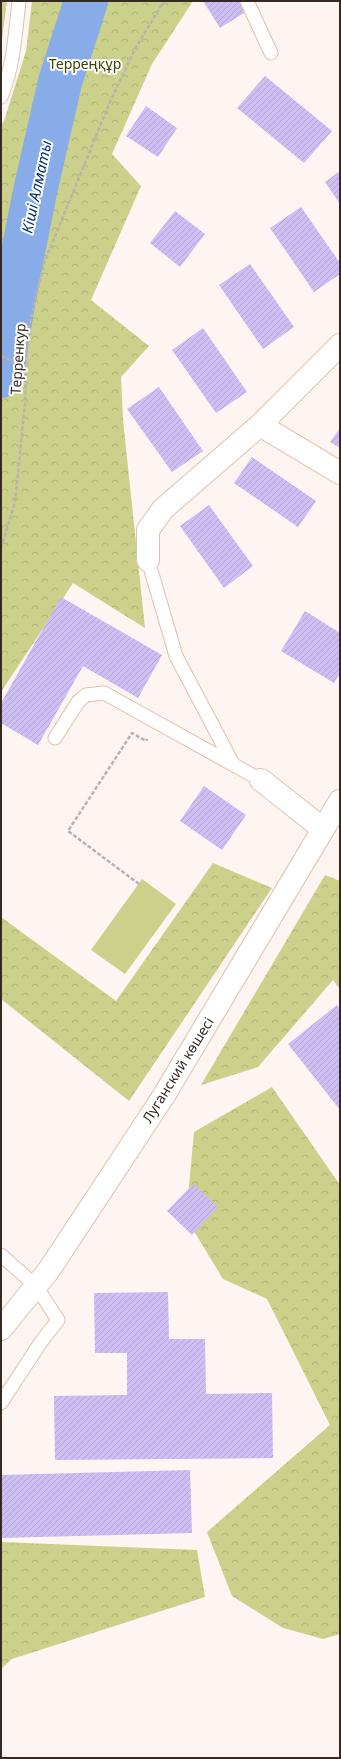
<svg xmlns="http://www.w3.org/2000/svg" width="341" height="1759" viewBox="0 0 341 1759" font-family="'Noto Sans',sans-serif">
  <defs>
    <pattern id="forest-crowns" width="20" height="18" patternUnits="userSpaceOnUse"><rect width="20" height="18" fill="#cbd18a"/><path d="M2 6a3 3 0 1 1 6 0M12 15a3 3 0 1 1 6 0" fill="none" stroke="#afb377"/></pattern>
    <pattern id="building-hatch" width="6" height="6" patternUnits="userSpaceOnUse"><rect width="6" height="6" fill="#cdbef5"/><path d="M-1 1l2-2M0 6l6-6M5 7l2-2" fill="none" stroke="#b1a3d2"/></pattern>
  </defs>
  <rect width="100%" height="100%" fill="#fcf5f1"/>
  <g fill="#cbd18a">
    <path d="M1 1H7L1 47Z"/>
    <path d="M142 879 176 904 125 974 91 950Z"/>
  </g>
  <g fill="url(#forest-crowns)">
    <path d="M32 1H193L152 64 112 154 141 186 91 300 149 346 121 377 123 420 145 628 73 583 1 692V125L4 121 26 51Z"/>
    <path d="M213 863 272 888 129 1101 1 999V917L116 1001Z"/>
    <path d="M325 875 340 881V989L333 980 258 1067 201 1085Z"/>
    <path d="M272 1087 340 1185V1634L323 1639 283 1628 232 1596 207 1532 330 1425 267 1299 223 1279 186 1218 194 1132Z"/>
    <path d="M1 1542 197 1550 205 1597 12 1659 1 1669Z"/>
  </g>
  <g fill="none" stroke-linecap="round" stroke-linejoin="round">
    <path stroke="#87ace8" stroke-width="44" d="M1 376 15 292 36 187 60 82 86 1"/>
  </g>
  <g fill="url(#building-hatch)">
    <path d="M203 1H244L249 10 220 28Z"/>
    <path d="M265 76 332 131 304 163 237 108Z"/>
    <path d="M146 106 177 128 158 157 126 136Z"/>
    <path d="M340 171V204L325 182Z"/>
    <path d="M301 207 340 263V274L314 292 270 228Z"/>
    <path d="M175 211 205 234 180 267 150 243Z"/>
    <path d="M250 264 294 327 263 349 219 285Z"/>
    <path d="M203 328 247 392 216 413 172 350Z"/>
    <path d="M159 387 203 451 172 472 127 409Z"/>
    <path d="M340 428V448L330 442Z"/>
    <path d="M252 457 316 501 298 527 234 483Z"/>
    <path d="M209 505 253 566 224 588 180 526Z"/>
    <path d="M61 597 162 655 138 698 83 666 38 745 1 723V703Z"/>
    <path d="M305 611 340 633V673L334 683 281 651Z"/>
    <path d="M204 786 246 815 222 850 180 821Z"/>
    <path d="M337 1005 340 1009V1110L288 1044Z"/>
    <path d="M193 1184 218 1207 192 1235 167 1211Z"/>
    <path d="M168 1292 169 1339H205L206 1394 272 1393 273 1458 55 1460 54 1396 127 1395V1353H95L94 1293Z"/>
    <path d="M190 1470 192 1533 1 1538V1475Z"/>
  </g>
  <g fill="none" stroke-linecap="round" stroke-linejoin="round">
    <defs>
      <g id="lane">
        <path d="M247 1 271 53"/>
        <path d="M1 97C14 65 15 35 19 1"/>
        <path d="M148 560 176 656 233 764"/>
        <path d="M55 738 78 702 86 695 104 693 261 780"/>
        <path d="M1 1255 36 1286 58 1320 41 1342 1 1403"/>
      </g>
      <g id="street">
        <path d="M260 425 340 473"/>
        <path d="M148 560V530L163 509 260 425 340 345"/>
        <path d="M261 780 323 829"/>
      </g>
      <path id="secondary" d="M1 1329 49 1270 163 1097 340 801"/>
    </defs>
    <use href="#lane" stroke="#e1bfab" stroke-width="15"/>
    <use href="#street" stroke="#e1bfab" stroke-width="24"/>
    <use href="#secondary" stroke="#e1bfab" stroke-width="24"/>
    <g stroke="#bab2ac" stroke-width="2.5" stroke-dasharray="4 2" stroke-linecap="butt">
      <path d="M1 356 26 367"/>
      <path d="M1 548 15 502 25 404 27 335 44 263 110 102 135 49 164 1"/>
      <path d="M139 884 68 831 132 733 146 741 147 739"/>
    </g>
    <use href="#lane" stroke="#fff" stroke-width="13"/>
    <use href="#street" stroke="#fff" stroke-width="22"/>
    <use href="#secondary" stroke="#fff" stroke-width="22"/>
  </g>
  <g text-anchor="middle" stroke-width="4" stroke-linejoin="round" paint-order="stroke">
    <g font-size="14" fill="#404207" stroke="#fff">
      <text x="85" y="69">Терреңқұр</text>
    </g>
    <g font-size="14" fill="#352921" stroke="#fff">
      <text transform="translate(18 359) rotate(-86)" y="5">Терренкур</text>
      <text transform="translate(178 1070) rotate(-58)" y="5">Луганский көшесі</text>
    </g>
    <g font-size="15" font-style="italic" fill="#002c70" stroke="#fff">
      <text transform="translate(37 187) rotate(-78)" y="5">Кіші Алматы</text>
    </g>
  </g>
  <rect width="341" height="1759" fill="none" stroke="#352921" stroke-width="4"/>
</svg>
